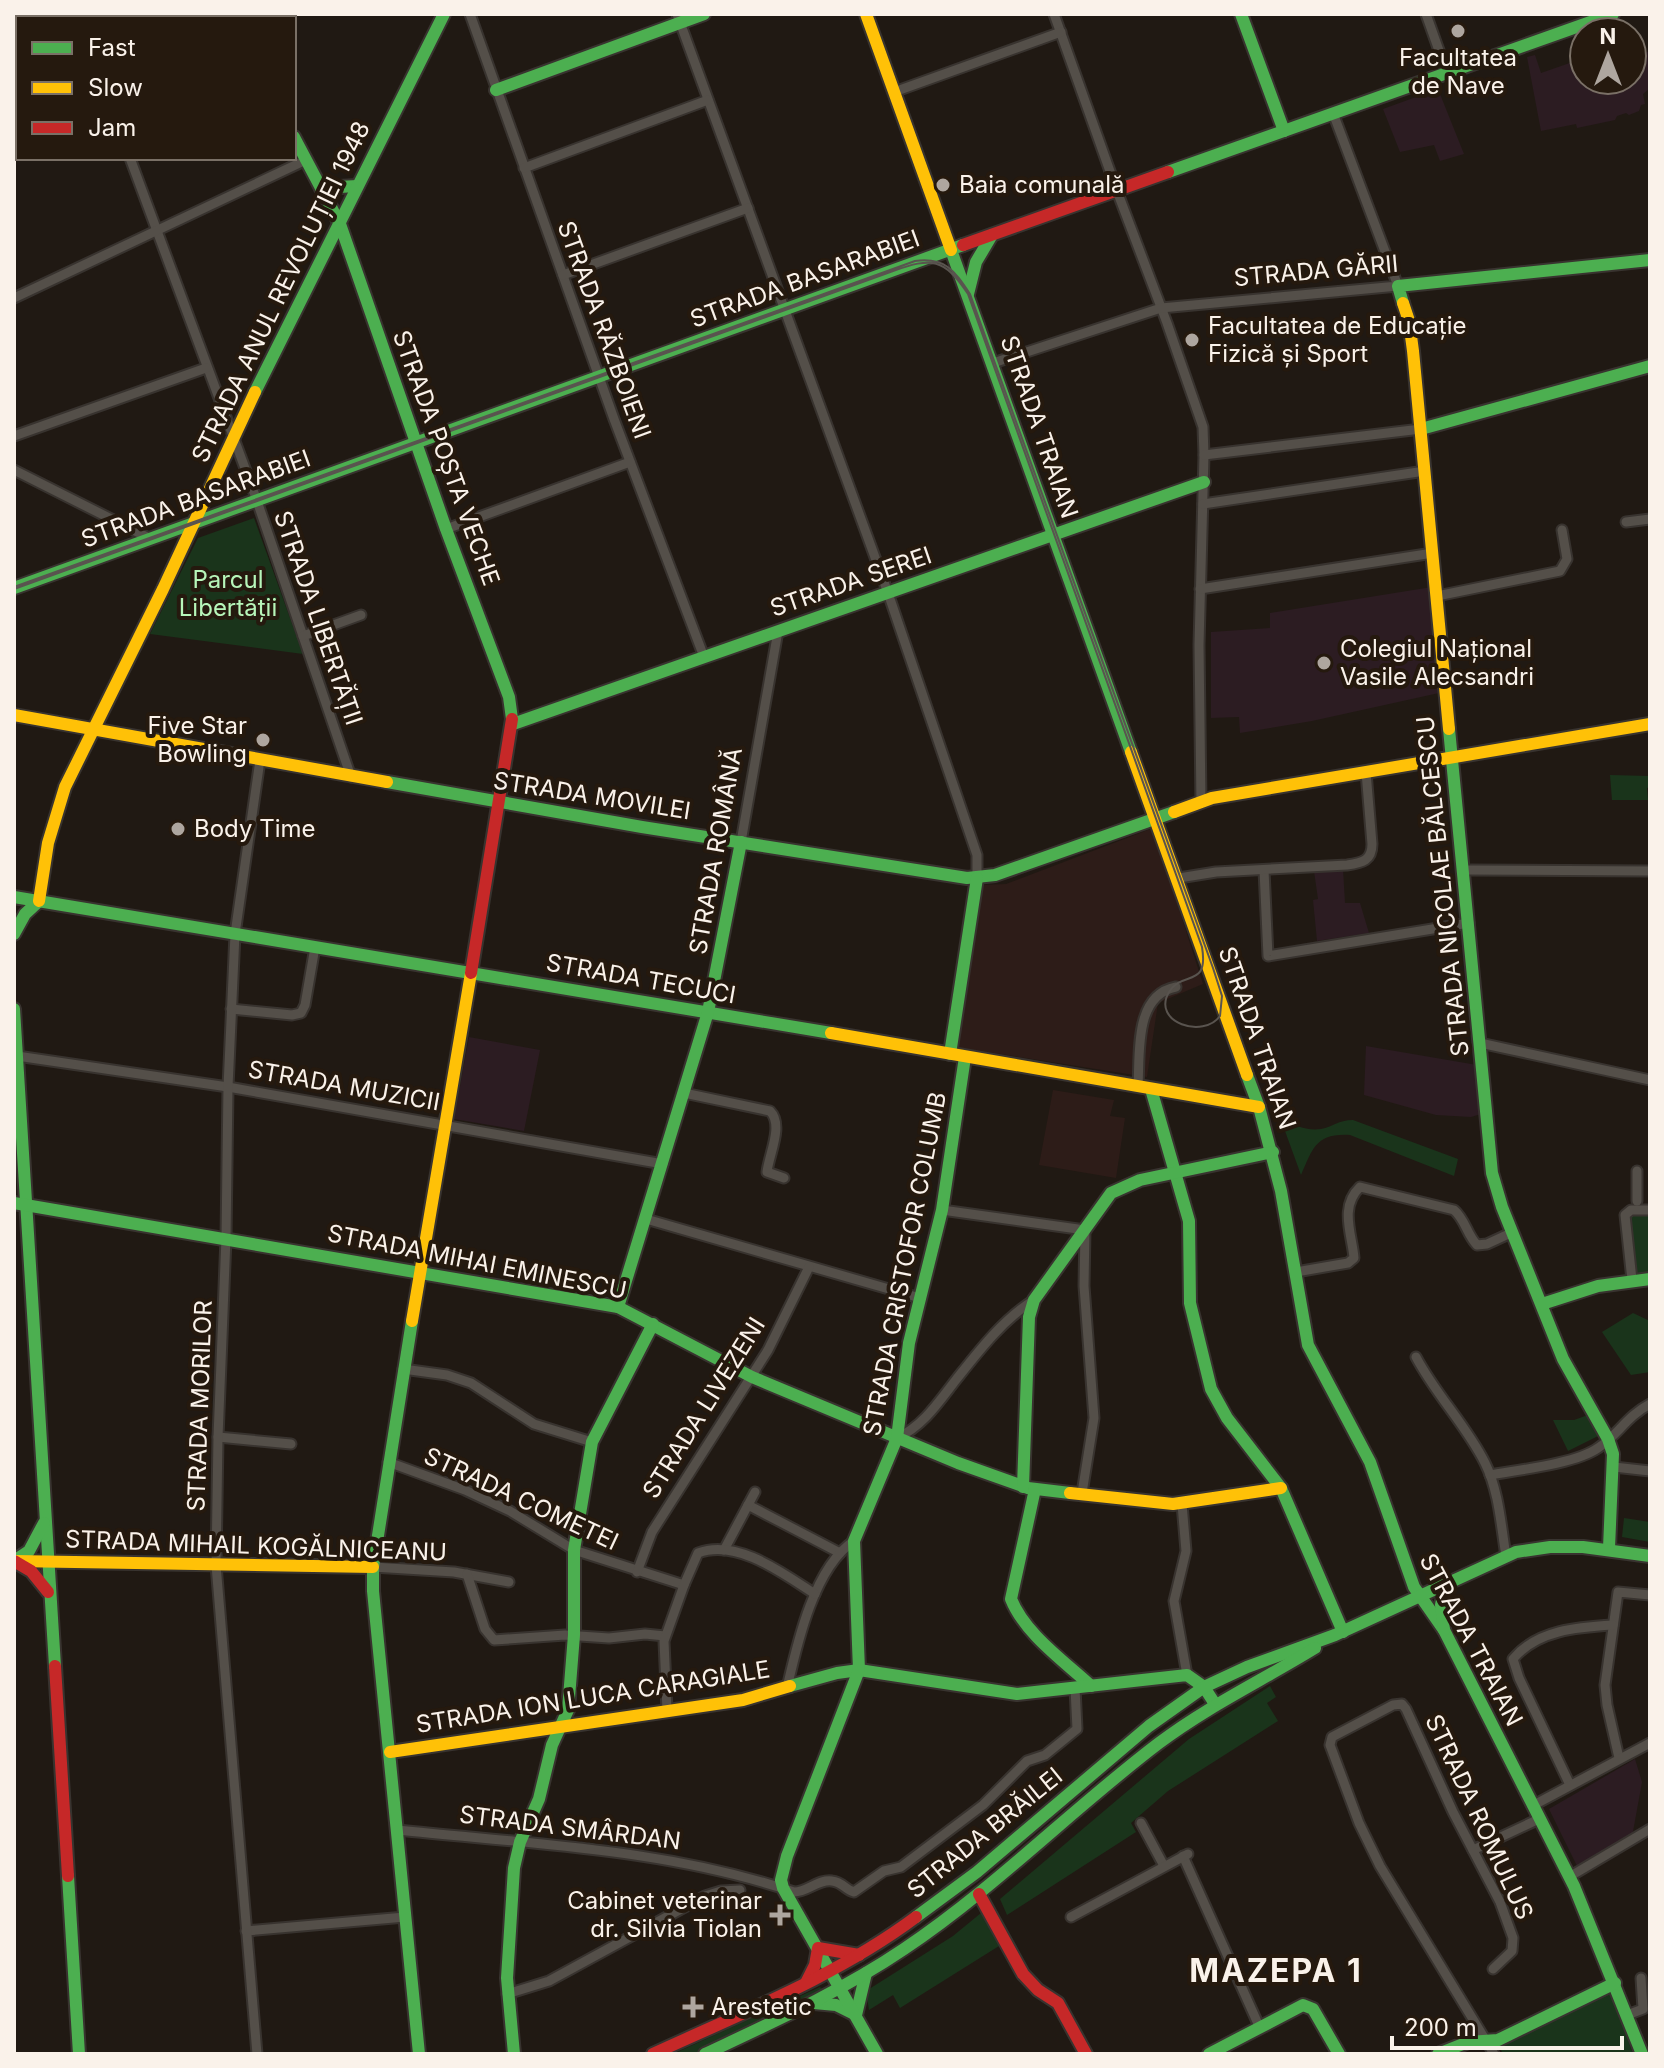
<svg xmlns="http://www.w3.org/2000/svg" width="1664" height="2068" viewBox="0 0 1664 2068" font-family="Inter,sans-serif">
  <rect width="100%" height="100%" fill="#201913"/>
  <g fill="#2d1c18">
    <path d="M1153 828 1203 984 1158 1003 1147 1077 956 1047 981 885 1006 884Z"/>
    <path d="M1053 1090 1114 1100 1110 1116 1125 1118 1116 1178 1039 1165Z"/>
  </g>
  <g fill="#2c1c22">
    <path d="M1650 51V88L1643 94 1645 104 1641 105 1639 111 1629 115 1626 113 1617 116 1615 120 1577 128 1576 124 1541 131 1527 57 1535 55 1541 73 1584 58V80H1632V57Z"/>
    <path d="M1438 89 1464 154 1440 161 1434 145 1400 152 1383 109Z"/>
    <path d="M1432 587 1439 693 1312 721 1240 733 1239 717 1211 718V632L1270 628V613Z"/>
    <path d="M1343 869 1345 903H1360L1369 933 1317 941 1313 900 1318 899 1314 871Z"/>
    <path d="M469 1037 540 1050 524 1131 454 1119Z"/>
    <path d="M1366 1046 1477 1065 1481 1114 1471 1117 1436 1115 1364 1095Z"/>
    <path d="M1635 1759 1642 1782 1632 1837 1577 1866 1549 1809Z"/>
  </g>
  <g fill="#1a341b">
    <path d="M254 518 303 654 150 634 198 538Z"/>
    <path d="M1648 731H1650V787L1647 788 1648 800H1612L1610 775 1649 776Z"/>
    <path d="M1281 1120C1294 1125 1306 1131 1321 1129 1333 1127 1338 1120 1353 1120L1458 1159 1454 1176 1350 1135C1316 1133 1313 1148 1301 1175Z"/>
    <path d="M1650 1211V1278H1634L1628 1212Z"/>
    <path d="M1633 1313 1650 1321V1372L1631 1375 1602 1332Z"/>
    <path d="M1588 1415 1600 1435 1568 1451 1553 1420H1574Z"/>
    <path d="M1624 1518 1650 1522V1542L1622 1537Z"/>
    <path d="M1270 1686 1276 1697 1267 1703 1278 1721 1168 1791 1131 1823 1136 1832 1007 1915 1000 1899 1189 1739Z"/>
    <path d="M981 1913 999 1946 900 2008 893 1995 869 2010 866 1991 953 1936Z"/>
    <path d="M820 1987 823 1990 769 2020 695 2054H673Z"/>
    <path d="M1610 1990 1633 2054H1503L1498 2044Z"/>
  </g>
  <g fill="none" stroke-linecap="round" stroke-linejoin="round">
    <defs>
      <g id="street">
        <path d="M94 14V18"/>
        <path d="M470 14 614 419 704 657"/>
        <path d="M677 14 888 593 977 855V878"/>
        <path d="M1054 14 1117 191 1167 323 1203 427 1204 455 1199 645 1201 803"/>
        <path d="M1426 14 1447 73"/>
        <path d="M894 92 1061 32"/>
        <path d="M14 143 18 141"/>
        <path d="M130 158 256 498 351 777"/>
        <path d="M524 168 708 100"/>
        <path d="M563 275 748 208"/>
        <path d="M14 298 306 160"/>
        <path d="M993 363 1161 308 1398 286 1333 113"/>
        <path d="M14 436 206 368"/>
        <path d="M1204 455 1421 429"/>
        <path d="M14 470 151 539"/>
        <path d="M1203 504 1425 471"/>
        <path d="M1626 522 1650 519"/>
        <path d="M446 529 630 462"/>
        <path d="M1200 589 1433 553"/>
        <path d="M1437 596 1560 571 1567 559 1562 530"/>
        <path d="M303 636 361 615"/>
        <path d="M741 842 778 631"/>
        <path d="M1264 870 1268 956 1469 923"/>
        <path d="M1464 870 1650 871"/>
        <path d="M1179 878 1216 872 1347 865C1363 863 1372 860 1372 844L1366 772"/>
        <path d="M231 1009 292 1015 301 1013 305 1005 315 947"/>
        <path d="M1480 1043 1650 1080"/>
        <path d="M17 1056 228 1087 663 1164"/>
        <path d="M1138 1086C1140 1053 1134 995 1176 987"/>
        <path d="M684 1093 770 1111C784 1125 769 1154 767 1172L784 1178"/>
        <path d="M1637 1171V1201"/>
        <path d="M942 1210 1085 1230 1084 1286 1094 1418 1082 1493"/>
        <path d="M646 1219 920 1298"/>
        <path d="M1296 1272 1348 1263 1354 1258C1352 1234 1339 1207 1360 1187L1454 1210C1465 1219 1467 1235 1477 1245L1487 1244 1513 1232"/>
        <path d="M1632 1280 1625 1215 1631 1210H1649"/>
        <path d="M1416 1357C1436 1395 1466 1425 1485 1463 1499 1491 1501 1526 1506 1556"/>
        <path d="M403 1369 447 1375 471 1383 534 1424 592 1442"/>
        <path d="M218 1437 291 1444"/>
        <path d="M897 1438C923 1426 938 1403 955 1381 978 1352 1002 1320 1034 1300"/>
        <path d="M388 1462 465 1490 510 1511 574 1550 684 1585"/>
        <path d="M1614 1467 1650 1471"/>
        <path d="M1490 1475C1518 1470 1575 1464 1598 1448 1617 1436 1627 1416 1650 1404"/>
        <path d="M1182 1504 1186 1551 1174 1601 1187 1675"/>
        <path d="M748 1505 840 1553"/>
        <path d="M724 1550 755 1492"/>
        <path d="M373 1567 454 1572 509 1582"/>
        <path d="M637 1572 652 1532 768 1350 809 1267"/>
        <path d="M467 1574 485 1629 494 1640 565 1635 609 1638 645 1634 665 1636"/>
        <path d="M787 1688C797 1644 814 1567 854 1541"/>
        <path d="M667 1711 664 1641 684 1585 698 1553C737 1538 784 1574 815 1594"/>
        <path d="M1619 1758 1607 1705 1605 1685 1618 1592 1650 1595"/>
        <path d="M1570 1785 1519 1678 1513 1659C1537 1630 1578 1627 1613 1625"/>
        <path d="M1532 1806 1650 1743"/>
        <path d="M1141 1823 1164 1866"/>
        <path d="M398 1830C531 1844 667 1849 794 1892 808 1892 818 1879 832 1881 843 1882 845 1890 854 1892L884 1871 901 1867 983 1805 1027 1761 1045 1755 1077 1729 1075 1688"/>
        <path d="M1473 1850 1539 1819"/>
        <path d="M1183 1856 1259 2026"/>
        <path d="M1569 1877 1650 1829"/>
        <path d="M1071 1917 1188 1854"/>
        <path d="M246 1931 405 1917"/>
        <path d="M1493 1969 1512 1951 1513 1938 1500 1902 1453 1812 1406 1709 1402 1704 1393 1705 1332 1737 1330 1745 1359 1823 1380 1866 1494 2054"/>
        <path d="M507 1994 549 1981 705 1896 721 1891 740 1890"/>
        <path d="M1627 2015 1643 2009 1641 1978"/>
        <path d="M257 2054 216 1565 218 1437 226 1238 228 1087 235 934 260 760"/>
      </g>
      <g id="fast">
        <path d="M233 14 235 18"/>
        <path d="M1241 14 1284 131"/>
        <path d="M496 90 704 14"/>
        <path d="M294 137 340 224 446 529 509 697 512 719"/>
        <path d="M1168 172 1613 14"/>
        <path d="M321 188 357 186"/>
        <path d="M951 250 1131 752"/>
        <path d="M968 294 976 262 992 235"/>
        <path d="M1403 303 1398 286 1650 260"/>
        <path d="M255 392 444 14"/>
        <path d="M1421 429 1650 366"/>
        <path d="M14 588 963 245"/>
        <path d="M513 724 1204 482"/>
        <path d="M1449 729 1492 1173 1502 1207 1563 1359 1608 1439 1613 1454 1609 1548"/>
        <path d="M387 782 642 827 967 878 995 875 1174 812"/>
        <path d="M14 897 831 1033"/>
        <path d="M14 934 25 914 39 901"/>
        <path d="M14 1009 55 1666"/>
        <path d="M950 1054 977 878"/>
        <path d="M1247 1075 1259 1107 1281 1191 1308 1345 1370 1462 1414 1587 1444 1630 1574 1886 1642 2054"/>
        <path d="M1151 1089 1189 1221 1190 1303 1211 1389 1227 1418 1281 1488 1343 1632"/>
        <path d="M14 1203 618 1307 752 1377 958 1463 1028 1488 1070 1493"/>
        <path d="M1542 1304 1598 1286 1650 1279"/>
        <path d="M618 1307 708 1012 741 842"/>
        <path d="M412 1321 373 1567V1591L419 2054"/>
        <path d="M1023 1487 1029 1317 1034 1300 1111 1193 1140 1180 1273 1152"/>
        <path d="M1035 1489 1011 1599C1025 1634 1064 1661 1091 1686"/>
        <path d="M14 1561 29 1551 44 1523"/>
        <path d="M1444 1630 1441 1605 1446 1584"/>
        <path d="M790 1686 837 1673 859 1670 1017 1694 1187 1675 1204 1687 1215 1704"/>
        <path d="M68 1876 79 2054"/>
        <path d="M916 1917 977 1872 1149 1726 1204 1687 1247 1667 1335 1635 1516 1552 1550 1547H1583L1650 1556"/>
        <path d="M814 2003 836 2005 856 2015 866 1973"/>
        <path d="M514 2054 507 1978 514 1868 520 1842 539 1799 552 1745 568 1710 574 1635V1550L592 1442 653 1324"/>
        <path d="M705 2054C773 2022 842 1991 904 1949 995 1888 1072 1809 1159 1743 1208 1706 1263 1680 1315 1648"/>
        <path d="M877 2054 783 1888 781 1880 787 1856 859 1670 854 1541 897 1438 909 1343 942 1210 965 1057"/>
        <path d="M1209 2054 1303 2005 1313 2009 1339 2054"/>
        <path d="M1438 2054 1468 2042 1498 2040 1615 1983"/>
      </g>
      <g id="slow">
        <path d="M866 14 951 250"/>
        <path d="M1403 303 1409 321 1413 351 1449 729"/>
        <path d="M14 715 387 782"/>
        <path d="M1131 752 1247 1075"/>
        <path d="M1174 812 1212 798 1650 724"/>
        <path d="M39 901 48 843 65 787 163 589 255 392"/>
        <path d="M831 1033 1259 1107"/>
        <path d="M412 1321 471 973"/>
        <path d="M1070 1493 1173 1504 1281 1488"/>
        <path d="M14 1561 373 1567"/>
        <path d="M390 1752 743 1700 790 1686"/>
      </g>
      <g id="jam">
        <path d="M963 245 1168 172"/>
        <path d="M471 973 512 719"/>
        <path d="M14 1561 31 1571 48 1592"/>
        <path d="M55 1666 68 1876"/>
        <path d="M979 1894 1023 1974 1038 1990 1058 2003 1086 2054"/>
        <path d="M806 1983 815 1965 818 1948 859 1955"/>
        <path d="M653 2054C742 2013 837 1976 916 1917"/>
      </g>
    </defs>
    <use href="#street" stroke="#38332f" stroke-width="13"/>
    <use href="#fast" stroke="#38332f" stroke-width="16"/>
    <use href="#slow" stroke="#38332f" stroke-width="16"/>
    <use href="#jam" stroke="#38332f" stroke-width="16"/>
    <use href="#street" stroke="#544f49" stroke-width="9"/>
    <use href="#fast" stroke="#4caf50" stroke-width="12"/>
    <use href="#slow" stroke="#ffc107" stroke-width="12"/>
    <use href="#jam" stroke="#c62828" stroke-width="12"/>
    <path stroke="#59544f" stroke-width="2" d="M14 587 915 261C945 257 954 270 970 294L1213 968 1222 996 1220 1016C1204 1039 1151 1023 1169 992 1182 970 1209 989 1202 947L968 294C944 258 932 257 893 271L14 589"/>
  </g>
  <g fill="#aea69f" stroke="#25190e" stroke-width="3">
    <circle cx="1458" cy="31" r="8"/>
    <circle cx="943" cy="185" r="8"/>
    <circle cx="1192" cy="340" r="8"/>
    <circle cx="1324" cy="663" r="8"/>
    <circle cx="263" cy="740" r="8"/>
    <circle cx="178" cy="829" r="8"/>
    <path d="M776 1903h8v8h8v8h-8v8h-8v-8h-8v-8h8z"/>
    <path d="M689 1995h8v8h8v8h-8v8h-8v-8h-8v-8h8z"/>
  </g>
  <g text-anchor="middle" stroke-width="8" stroke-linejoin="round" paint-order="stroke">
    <g font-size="24" fill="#faf2ea" stroke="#25190e" text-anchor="start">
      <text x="1458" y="66" text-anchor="middle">Facultatea<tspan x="1458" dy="28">de Nave</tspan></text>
      <text x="959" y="193">Baia comunală</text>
      <text x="1208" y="334">Facultatea de Educație<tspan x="1208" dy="28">Fizică și Sport</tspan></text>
      <text x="1340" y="657">Colegiul Național<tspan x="1340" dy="28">Vasile Alecsandri</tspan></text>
      <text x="247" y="734" text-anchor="end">Five Star<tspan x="247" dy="28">Bowling</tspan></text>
      <text x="194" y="837">Body Time</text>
      <text x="762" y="1909" text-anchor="end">Cabinet veterinar<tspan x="762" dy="28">dr. Silvia Tiolan</tspan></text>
      <text x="711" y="2015">Arestetic</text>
    </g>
    <g font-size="24" fill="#faf2ea" stroke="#25190e">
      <text transform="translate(1316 271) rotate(-5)" y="8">STRADA GĂRII</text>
      <text transform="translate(805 279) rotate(-20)" y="8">STRADA BASARABIEI</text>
      <text transform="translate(281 292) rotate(-64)" y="8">STRADA ANUL REVOLUȚIEI 1948</text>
      <text transform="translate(604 330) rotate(70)" y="8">STRADA RĂZBOIENI</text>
      <text transform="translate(1039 427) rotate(71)" y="8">STRADA TRAIAN</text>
      <text transform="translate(446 458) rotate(70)" y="8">STRADA POȘTA VECHE</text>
      <text transform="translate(196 499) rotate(-20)" y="8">STRADA BASARABIEI</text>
      <text transform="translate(851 582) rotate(-19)" y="8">STRADA SEREI</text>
      <text transform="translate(318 618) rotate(71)" y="8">STRADA LIBERTĂȚII</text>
      <text transform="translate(592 796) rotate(9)" y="8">STRADA MOVILEI</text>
      <text transform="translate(716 851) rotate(-80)" y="8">STRADA ROMÂNĂ</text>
      <text transform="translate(1443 886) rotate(-96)" y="8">STRADA NICOLAE BĂLCESCU</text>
      <text transform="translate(641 979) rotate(10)" y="8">STRADA TECUCI</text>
      <text transform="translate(1257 1038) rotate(71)" y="8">STRADA TRAIAN</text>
      <text transform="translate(344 1086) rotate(10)" y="8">STRADA MUZICII</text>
      <text transform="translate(477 1262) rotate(11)" y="8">STRADA MIHAI EMINESCU</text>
      <text transform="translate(905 1264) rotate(-79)" y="8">STRADA CRISTOFOR COLUMB</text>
      <text transform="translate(200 1406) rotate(-88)" y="8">STRADA MORILOR</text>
      <text transform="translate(704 1408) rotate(-58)" y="8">STRADA LIVEZENI</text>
      <text transform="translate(521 1499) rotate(25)" y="8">STRADA COMETEI</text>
      <text transform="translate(256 1546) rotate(2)" y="8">STRADA MIHAIL KOGĂLNICEANU</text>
      <text transform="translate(1471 1640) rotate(62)" y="8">STRADA TRAIAN</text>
      <text transform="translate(593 1697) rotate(-9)" y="8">STRADA ION LUCA CARAGIALE</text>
      <text transform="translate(1479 1817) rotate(65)" y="8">STRADA ROMULUS</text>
      <text transform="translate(570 1828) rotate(7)" y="8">STRADA SMÂRDAN</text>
      <text transform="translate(985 1833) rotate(-39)" y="8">STRADA BRĂILEI</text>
    </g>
    <g font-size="24" fill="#b7f6ba" stroke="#25190e">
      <text x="228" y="588">Parcul<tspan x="228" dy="28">Libertății</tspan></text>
    </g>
    <g font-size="32" font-weight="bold" letter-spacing="2" fill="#faf2ea" stroke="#25190e">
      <text x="1276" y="1982">MAZEPA 1</text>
    </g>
  </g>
  <rect width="1664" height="2068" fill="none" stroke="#faf2ea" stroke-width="32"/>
  <rect x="16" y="16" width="280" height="144" fill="#25190e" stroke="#7a7066" stroke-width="2"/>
  <rect x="32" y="42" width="40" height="12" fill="#4caf50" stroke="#7a7066" stroke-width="2"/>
  <text x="88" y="56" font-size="24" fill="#faf2ea">Fast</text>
  <rect x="32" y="82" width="40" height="12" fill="#ffc107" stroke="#7a7066" stroke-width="2"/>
  <text x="88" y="96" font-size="24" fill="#faf2ea">Slow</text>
  <rect x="32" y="122" width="40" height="12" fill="#c62828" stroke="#7a7066" stroke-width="2"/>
  <text x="88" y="136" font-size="24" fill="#faf2ea">Jam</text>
  <g transform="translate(1608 56)"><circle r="38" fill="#25190e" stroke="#7a7066" stroke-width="2"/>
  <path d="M0-6L14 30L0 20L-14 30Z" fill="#aea69f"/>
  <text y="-12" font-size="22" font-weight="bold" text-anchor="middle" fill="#faf2ea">N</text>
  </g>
  <path d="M1392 2036v12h230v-12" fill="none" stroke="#faf2ea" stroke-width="4"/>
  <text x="1404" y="2036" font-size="24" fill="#faf2ea" stroke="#25190e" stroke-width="6" paint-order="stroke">200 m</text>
</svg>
